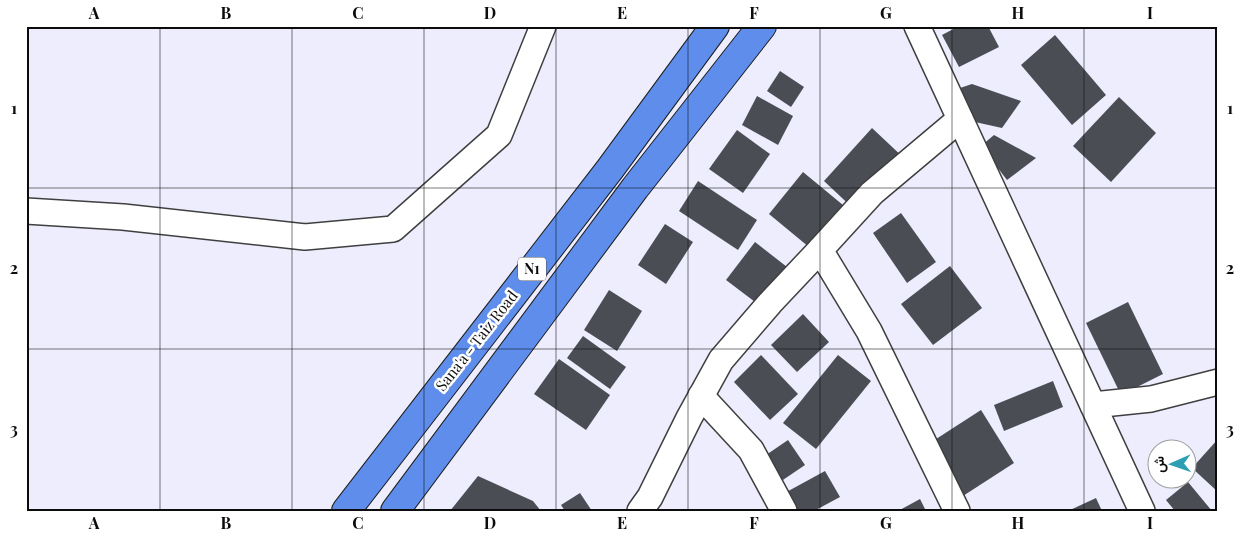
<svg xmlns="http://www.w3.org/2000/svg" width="1244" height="537" viewBox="0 0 1244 537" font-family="'Playfair Display',Vazirmatn,serif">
  <rect width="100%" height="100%" fill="#ededfe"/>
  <g fill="#4a4e54">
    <path d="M959 26H988L999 47 959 67 942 35Z"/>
    <path d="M1055 35 1106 95 1072 125 1021 65Z"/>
    <path d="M780 71 804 87 791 107 767 91Z"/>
    <path d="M972 84 1021 101 1002 128 975 122 951 91Z"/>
    <path d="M757 96 793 116 778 145 742 125Z"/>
    <path d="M1119 97 1156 133 1111 182 1073 146Z"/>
    <path d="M872 128 906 160 858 213 824 181Z"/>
    <path d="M737 130 770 154 743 193 709 169Z"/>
    <path d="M994 135 1036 158 1007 180 981 146Z"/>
    <path d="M803 172 849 210 815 252 769 214Z"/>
    <path d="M698 181 757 220 738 250 679 211Z"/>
    <path d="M901 213 936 262 907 283 873 233Z"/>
    <path d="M665 224 693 242 666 284 638 265Z"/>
    <path d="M755 242 796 274 767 311 726 280Z"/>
    <path d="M950 266 982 308 933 345 901 304Z"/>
    <path d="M609 290 642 311 617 351 584 330Z"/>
    <path d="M1128 302 1163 374 1121 395 1086 323Z"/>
    <path d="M803 314 829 342 797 372 771 345Z"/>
    <path d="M583 336 626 367 610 389 567 358Z"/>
    <path d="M761 355 798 394 770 420 734 382Z"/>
    <path d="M838 355 871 381 816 449 783 423Z"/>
    <path d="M559 359 610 395 586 430 534 394Z"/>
    <path d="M1053 381 1063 407 1004 431 994 405Z"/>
    <path d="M981 410 1014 463 949 505 916 452Z"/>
    <path d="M1218 439V492L1192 468Z"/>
    <path d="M788 440 805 465 777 484 760 459Z"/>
    <path d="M825 471 840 497 814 511H789L781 495Z"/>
    <path d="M478 476 533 501 541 511H450Z"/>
    <path d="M1188 482 1212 511H1175L1166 500Z"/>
    <path d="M580 493 592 511H565L561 505Z"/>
    <path d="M1096 498 1102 511H1068Z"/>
    <path d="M920 499 926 511H898Z"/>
  </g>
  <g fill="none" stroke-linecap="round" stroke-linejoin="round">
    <defs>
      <g id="minor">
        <path d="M917 26 1142 511"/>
        <path d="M26 211 123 217 305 237 393 229 499 135 543 26"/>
        <path d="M701 396 751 450 784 511"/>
        <path d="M1093 405 1151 399 1218 382"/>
        <path d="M640 511 650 497 689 418 721 360 770 303 820 250"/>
        <path d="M957 511 869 331 820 250 872 193 960 119"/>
      </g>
      <g id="highway">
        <path d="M346 511 610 169 715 26"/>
        <path d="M395 511 635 188 762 26"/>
      </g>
    </defs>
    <use href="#minor" stroke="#3f3f3f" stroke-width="28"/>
    <use href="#highway" stroke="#1d1d1d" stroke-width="30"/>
    <use href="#minor" stroke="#fff" stroke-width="25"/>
    <use href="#highway" stroke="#5e8deb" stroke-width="28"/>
  </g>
  <path fill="none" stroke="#0c0c0c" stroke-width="1" stroke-opacity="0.55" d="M160 26V511M292 26V511M424 26V511M556 26V511M688 26V511M820 26V511M952 26V511M1084 26V511M26 188H1218M26 349H1218"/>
  <g text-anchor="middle" stroke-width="5" stroke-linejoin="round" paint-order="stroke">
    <rect fill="#fff" stroke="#555" stroke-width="1" x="518" y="257.5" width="28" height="23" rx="4"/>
    <g font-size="14" font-weight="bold" fill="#0c0c0c">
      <text x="532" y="274">N1</text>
    </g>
    <g font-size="15" fill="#0c0c0c" stroke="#fff">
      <text transform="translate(477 341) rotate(-52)" y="5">Sana'a - Taiz Road</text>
    </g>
  </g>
  <rect width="1244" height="537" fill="none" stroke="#ffffff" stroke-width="55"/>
  <g transform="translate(1172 464) rotate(268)"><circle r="24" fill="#ffffff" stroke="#9e9e9e"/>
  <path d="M0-4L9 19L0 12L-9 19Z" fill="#2e9eb3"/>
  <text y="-8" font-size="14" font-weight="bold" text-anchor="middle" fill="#0c0c0c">ش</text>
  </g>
  <rect x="28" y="28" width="1188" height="482" fill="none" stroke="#0c0c0c" stroke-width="2"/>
  <g font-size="16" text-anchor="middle" font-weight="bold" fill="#0c0c0c">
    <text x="94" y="19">A</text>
    <text x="226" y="19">B</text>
    <text x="358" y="19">C</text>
    <text x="490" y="19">D</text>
    <text x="622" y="19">E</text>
    <text x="754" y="19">F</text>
    <text x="886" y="19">G</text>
    <text x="1018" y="19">H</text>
    <text x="1150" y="19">I</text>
    <text x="14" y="114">1</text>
    <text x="1230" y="114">1</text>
    <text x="14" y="274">2</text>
    <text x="1230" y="274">2</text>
    <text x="14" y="435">3</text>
    <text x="1230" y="435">3</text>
    <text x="94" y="529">A</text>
    <text x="226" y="529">B</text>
    <text x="358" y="529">C</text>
    <text x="490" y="529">D</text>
    <text x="622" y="529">E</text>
    <text x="754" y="529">F</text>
    <text x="886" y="529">G</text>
    <text x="1018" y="529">H</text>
    <text x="1150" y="529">I</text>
  </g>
</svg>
